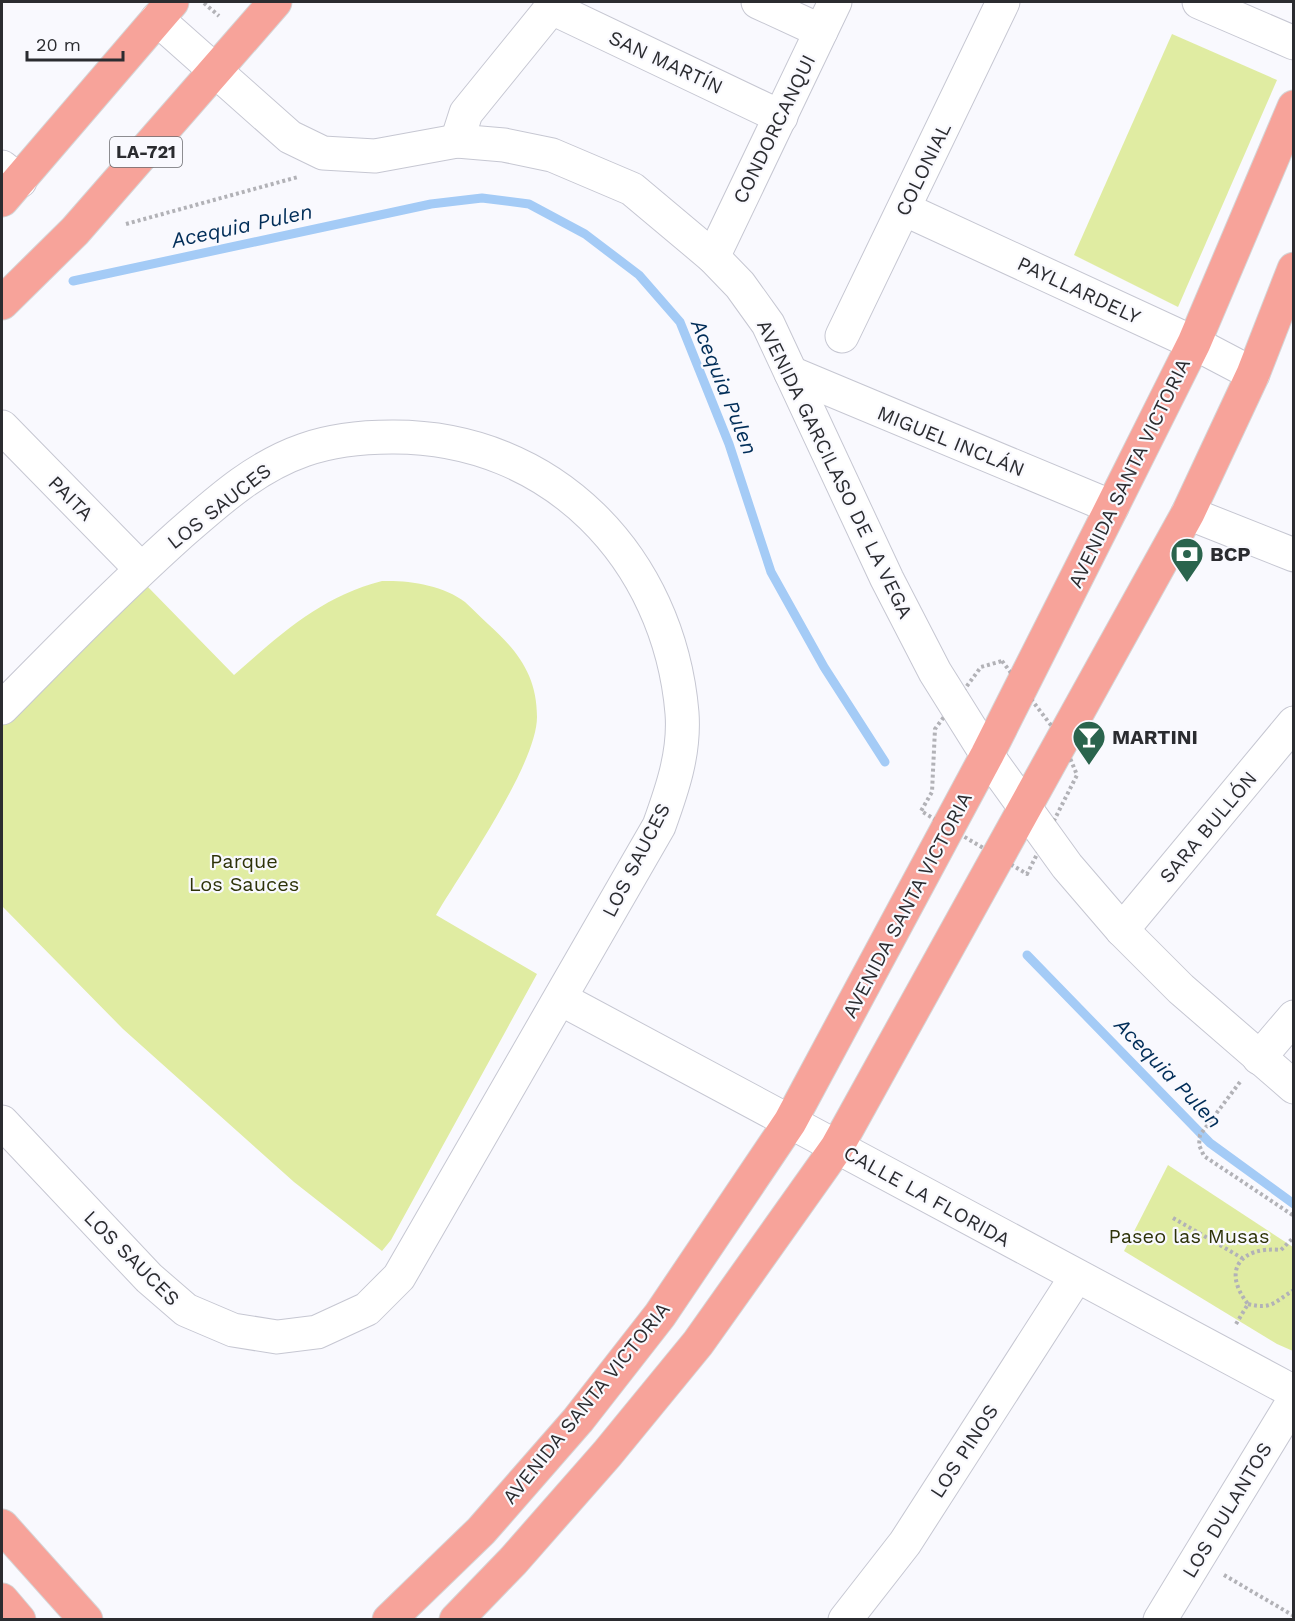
<svg xmlns="http://www.w3.org/2000/svg" width="1295" height="1621" viewBox="0 0 1295 1621" font-family="'Work Sans',sans-serif">
  <rect width="100%" height="100%" fill="#f9f9fe"/>
  <g fill="#e0eca2">
    <path d="M1172 34 1277 80 1178 307 1074 255Z"/>
    <path d="M382 581C408 580 443 585 465 602 473 609 480 617 488 624 517 650 537 675 537 717 537 764 462 871 436 915L537 974 391 1240 382 1251 294 1182 123 1029 2 906V724L147 586 234 675C281 634 320 597 382 581Z"/>
    <path d="M1168 1165 1293 1247V1351L1277 1344 1124 1251Z"/>
  </g>
  <g fill="none" stroke-linecap="round" stroke-linejoin="round">
    <g stroke="#a4cbf6" stroke-width="9">
      <path d="M73 281 431 204 482 198 529 204 585 234 639 275 680 322 729 444 771 572 824 667 885 762"/>
      <path d="M1027 955 1210 1143 1294 1204"/>
    </g>
    <defs>
      <g id="minor">
        <path d="M758 2 821 31"/>
        <path d="M1199 2 1294 43"/>
        <path d="M550 7 781 117"/>
        <path d="M157 19 290 137 323 153 375 156 457 141 504 145 552 155 632 189 713 257 740 285 768 324 887 579 935 672 987 755 1067 866 1122 930 1181 989 1294 1087"/>
        <path d="M457 141 466 113 556 2"/>
        <path d="M2 167 20 181"/>
        <path d="M904 209 1194 343 1253 374"/>
        <path d="M713 257 835 2"/>
        <path d="M842 336 1003 2"/>
        <path d="M791 373 1112 507"/>
        <path d="M2 427 141 569"/>
        <path d="M1188 513 1294 555"/>
        <path d="M2 708C60 649 118 590 179 535 218 501 255 467 304 450 332 440 363 437 392 437 552 436 669 558 682 713 685 753 672 790 659 826L399 1277 367 1309 317 1332 277 1337 233 1330 186 1310 149 1278 2 1122"/>
        <path d="M1122 930 1294 723"/>
        <path d="M561 999 1294 1392"/>
        <path d="M1259 1058 1294 1017"/>
        <path d="M845 1620 905 1543 1076 1277"/>
        <path d="M1160 1620 1294 1400"/>
      </g>
      <g id="major">
        <path d="M2 200 172 2"/>
        <path d="M2 303 75 231 275 2"/>
        <path d="M2 1526 86 1620"/>
        <path d="M2 1600 19 1620"/>
        <path d="M389 1620 481 1531 578 1420 660 1315 790 1122 987 755 1112 507 1194 343 1294 107"/>
        <path d="M456 1620 513 1561 607 1454 698 1343 837 1147 1188 513 1253 374 1294 269"/>
      </g>
    </defs>
    <use href="#minor" stroke="#c6c7d2" stroke-width="35"/>
    <use href="#major" stroke="#d5d5d6" stroke-width="35"/>
    <g stroke="#b2b2b7" stroke-width="4" stroke-dasharray="3 3" stroke-linecap="butt">
      <path d="M204 3 219 16"/>
      <path d="M126 224 298 177"/>
      <path d="M1002 661 1063 741 1077 775 1027 874 921 811 932 792 935 729 981 667Z"/>
      <path d="M1240 1082 1200 1135 1199 1145 1204 1156 1294 1216"/>
      <path d="M1173 1218 1242 1258"/>
      <path d="M1248 1304C1272 1310 1274 1302 1294 1290"/>
      <path d="M1236 1324 1248 1304C1221 1270 1241 1246 1281 1250L1294 1237"/>
      <path d="M1224 1575 1294 1616"/>
    </g>
    <use href="#minor" stroke="#fff" stroke-width="33"/>
    <use href="#major" stroke="#f7a39a" stroke-width="33"/>
  </g>
  <defs>
    <symbol id="bank-pin" viewBox="-11 -11 22 30"><path d="M0 17L-7.5 6A9.5 9.5 0 1 1 7.5 6Z" fill="#2a644d" stroke="#f9f9fe"/><path d="M-6-4H6V4H-6ZM0-2.3a2.3 2.3 0 1 0 0 4.6a2.3 2.3 0 1 0 0-4.6Z" fill="#fff"/></symbol>
    <symbol id="bar-pin" viewBox="-11 -11 22 30"><path d="M0 17L-7.5 6A9.5 9.5 0 1 1 7.5 6Z" fill="#2a644d" stroke="#f9f9fe"/><path d="M-6-5H6L.8 .8V4.5H3.5V6h-7V4.5H-.8V.8Z" fill="#fff"/></symbol>
  </defs>
  <g fill-rule="evenodd">
    <use href="#bank-pin" x="1168" y="535" width="38" height="52"/>
    <use href="#bar-pin" x="1070" y="718" width="38" height="52"/>
  </g>
  <g text-anchor="middle" stroke-width="4.5" stroke-linejoin="round" paint-order="stroke">
    <rect fill="#f9f9fe" stroke="#696a6e" stroke-width="1.5" x="110" y="137" width="72" height="30" rx="4.5"/>
    <g font-size="18" font-weight="bold" fill="#2b2c30">
      <text x="146" y="158">LA-721</text>
    </g>
    <g font-size="20" fill="#2b2c30" stroke="#f9f9fe">
      <text transform="translate(666 62) rotate(25)" y="7">SAN MARTÍN</text>
      <text transform="translate(774 129) rotate(-64)" y="7">CONDORCANQUI</text>
      <text transform="translate(923 169) rotate(-64)" y="7">COLONIAL</text>
      <text transform="translate(1079 290) rotate(25)" y="7">PAYLLARDELY</text>
      <text transform="translate(951 441) rotate(22)" y="7">MIGUEL INCLÁN</text>
      <text transform="translate(835 469) rotate(64)" y="7">AVENIDA GARCILASO DE LA VEGA</text>
      <text transform="translate(1129 473) rotate(-64)" y="7">AVENIDA SANTA VICTORIA</text>
      <text transform="translate(71 498) rotate(45)" y="7">PAITA</text>
      <text transform="translate(219 506) rotate(-38)" y="7">LOS SAUCES</text>
      <text transform="translate(1208 827) rotate(-50)" y="7">SARA BULLÓN</text>
      <text transform="translate(636 860) rotate(-63)" y="7">LOS SAUCES</text>
      <text transform="translate(907 905) rotate(-62)" y="7">AVENIDA SANTA VICTORIA</text>
      <text transform="translate(927 1196) rotate(29)" y="7">CALLE LA FLORIDA</text>
      <text transform="translate(132 1258) rotate(45)" y="7">LOS SAUCES</text>
      <text transform="translate(586 1403) rotate(-51)" y="7">AVENIDA SANTA VICTORIA</text>
      <text transform="translate(964 1451) rotate(-57)" y="7">LOS PINOS</text>
      <text transform="translate(1227 1510) rotate(-59)" y="7">LOS DULANTOS</text>
    </g>
    <g font-size="20" font-weight="bold" fill="#2b2c30" stroke="#f9f9fe" text-anchor="start">
      <text x="1210" y="561">BCP</text>
      <text x="1112" y="744">MARTINI</text>
    </g>
    <g font-size="20" fill="#2e3309" stroke="#f9f9fe">
      <text x="244" y="868">Parque<tspan x="244" dy="23">Los Sauces</tspan></text>
      <text x="1189" y="1243">Paseo las Musas</text>
    </g>
    <g font-size="21" font-style="italic" fill="#002d58" stroke="#f9f9fe">
      <text transform="translate(242 226) rotate(-12)" y="7">Acequia Pulen</text>
      <text transform="translate(724 387) rotate(68)" y="7">Acequia Pulen</text>
      <text transform="translate(1168 1073) rotate(46)" y="7">Acequia Pulen</text>
    </g>
  </g>
  <rect width="1295" height="1621" fill="none" stroke="#2b2c30" stroke-width="6"/>
  <path d="M27 51v9h96v-9" fill="none" stroke="#2b2c30" stroke-width="3"/>
  <text x="36" y="51" font-size="18" fill="#2b2c30" stroke="#f9f9fe" stroke-width="4.5" paint-order="stroke">20 m</text>
</svg>
